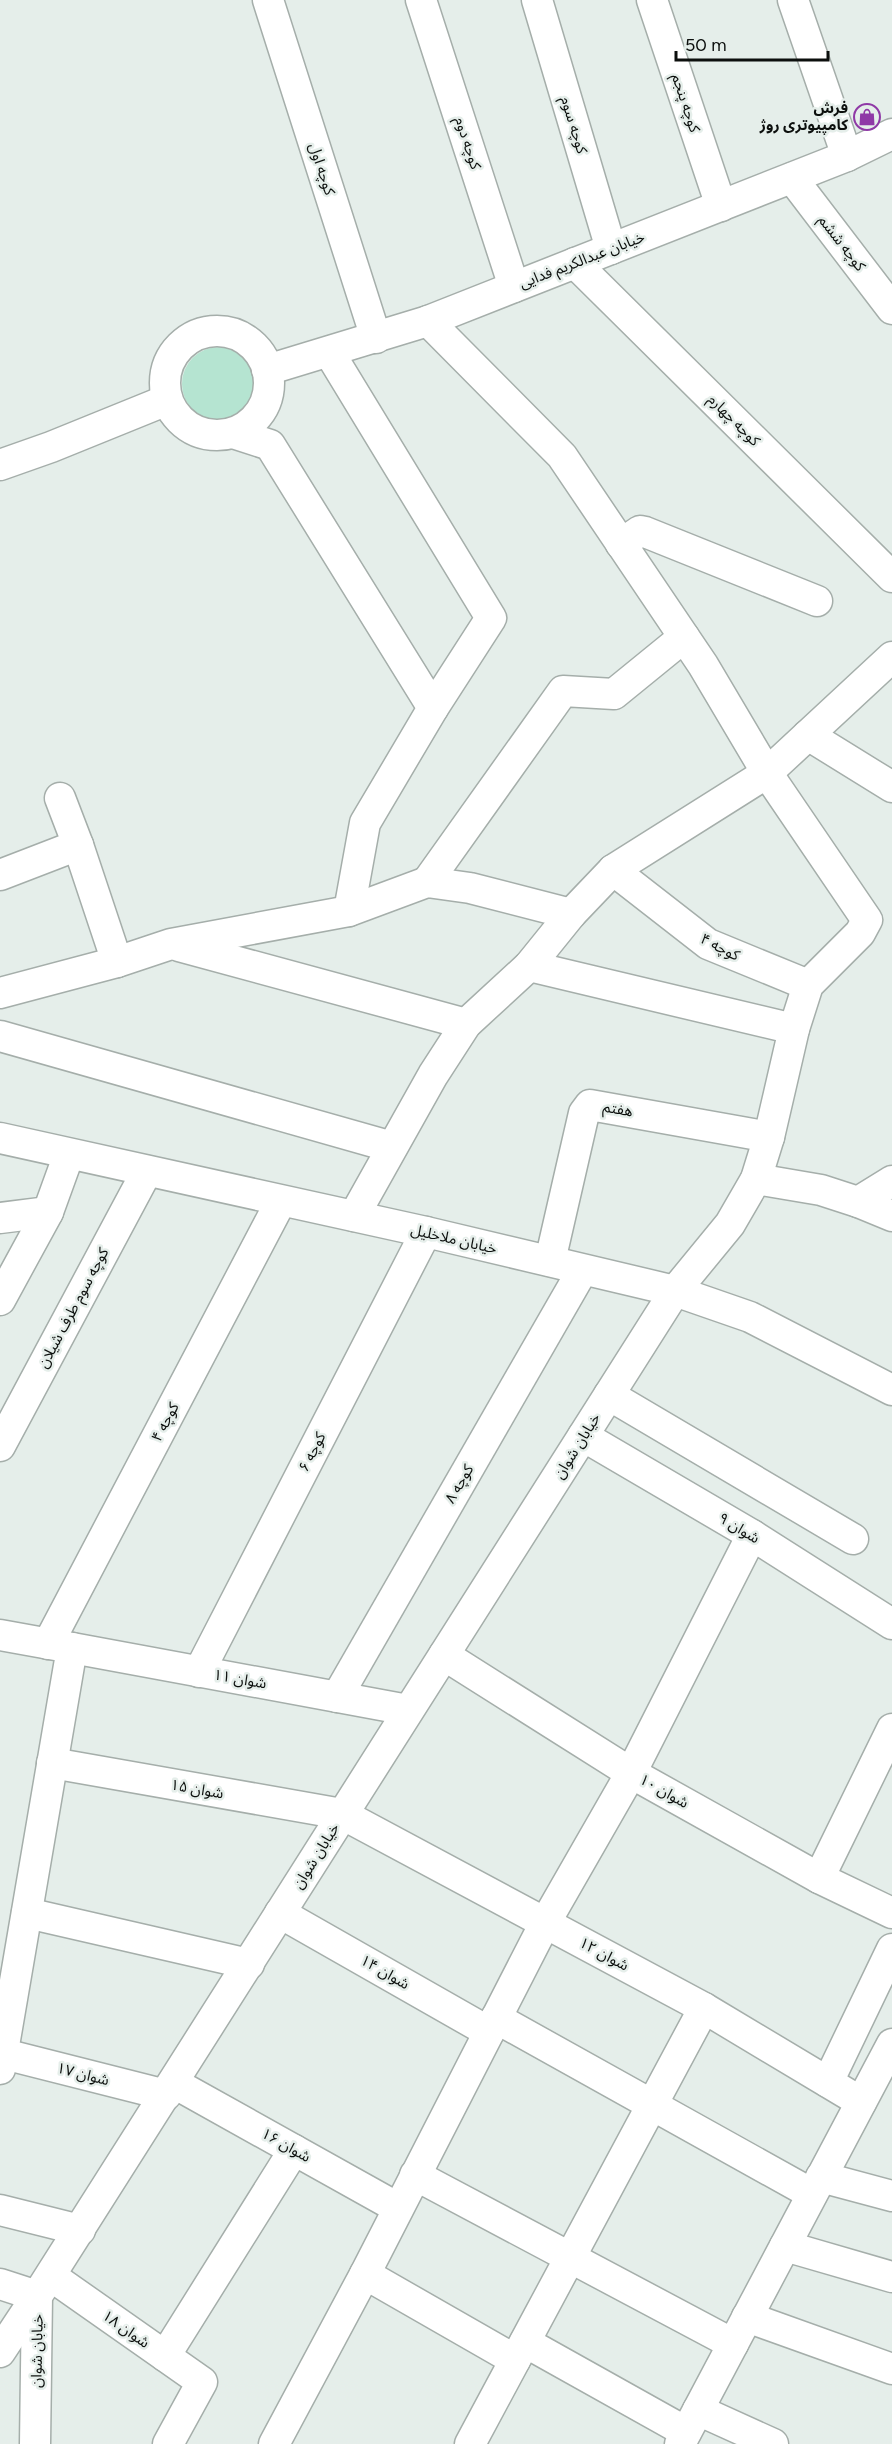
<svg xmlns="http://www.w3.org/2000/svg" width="892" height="2444" viewBox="0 0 892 2444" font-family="Figtree,'Noto Sans Arabic',sans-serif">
  <rect width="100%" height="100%" fill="#e5eeea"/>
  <circle fill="#b5e4d1" cx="219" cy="384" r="37"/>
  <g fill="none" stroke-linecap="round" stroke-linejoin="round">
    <defs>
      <g id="minor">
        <path d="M268 0 376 338"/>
        <path d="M421 0 514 287"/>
        <path d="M537 0 611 249"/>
        <path d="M652 0 721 206"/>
        <path d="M793 0 847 156"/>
        <path d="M792 178 892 309"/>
        <path d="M575 263 892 577"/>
        <circle cx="217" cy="383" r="52"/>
        <path d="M329 352 491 618 433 708"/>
        <path d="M267 370 428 321 847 156 892 134"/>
        <path d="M233 433 270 445 433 708 365 823 349 911"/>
        <path d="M0 465 51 447 167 400"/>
        <path d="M621 544 640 531 645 532 817 601"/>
        <path d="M808 735 892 787"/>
        <path d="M60 798 78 845 117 962"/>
        <path d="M613 870 708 944 808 985"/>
        <path d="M0 875 78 845"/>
        <path d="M427 882 563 691 614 694 684 637"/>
        <path d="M179 946 466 1024"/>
        <path d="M529 966 794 1029"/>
        <path d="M0 993 117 962 171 944 349 911 427 882 470 888 571 914 613 870 767 773 892 657"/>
        <path d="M0 1036 392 1147"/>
        <path d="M0 1138 426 1232 675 1291 750 1317 892 1390"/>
        <path d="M756 1179 821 1190 858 1202 892 1181"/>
        <path d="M858 1202 892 1216"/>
        <path d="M354 1216 433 1075 466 1024 529 966 571 914"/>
        <path d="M0 1218 48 1212 69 1154"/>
        <path d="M550 1261 584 1113 590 1105 769 1137"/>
        <path d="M0 1300 48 1212"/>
        <path d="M609 1395 853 1539"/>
        <path d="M583 1436 752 1535 892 1624"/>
        <path d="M0 1446 147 1171"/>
        <path d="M0 1635 72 1648 0 2069"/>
        <path d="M48 1644 281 1201"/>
        <path d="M72 1648 408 1710"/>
        <path d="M444 1655 631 1773 819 1878 892 1913"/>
        <path d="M199 1672 426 1232"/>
        <path d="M337 1697 582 1271"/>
        <path d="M52 1763 342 1814 704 2008 861 2102"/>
        <path d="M819 1878 892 1729"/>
        <path d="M27 1913 249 1964"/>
        <path d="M280 1913 489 2032"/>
        <path d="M496 2018 812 2194"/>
        <path d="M0 2053 166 2095"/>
        <path d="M828 2082 892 1949"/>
        <path d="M174 2083 398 2208"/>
        <path d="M415 2175 733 2344"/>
        <path d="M821 2177 892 2196"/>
        <path d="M0 2210 80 2230"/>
        <path d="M785 2246 892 2277"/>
        <path d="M365 2274 515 2360"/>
        <path d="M51 2276 202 2382 168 2444"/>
        <path d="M0 2284 37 2296 0 2352"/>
        <path d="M747 2317 892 2369"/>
        <path d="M525 2342 686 2432"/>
        <path d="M165 2356 294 2150"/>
        <path d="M698 2410 773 2444"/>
        <path d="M35 2444 37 2296 675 1291 730 1224 756 1179 769 1137 794 1029 808 985 860 933 867 920 767 773 703 665 562 456 428 321"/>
        <path d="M274 2444 365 2274 545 1923 631 1773 752 1535"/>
        <path d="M470 2444 704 2008"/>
        <path d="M680 2444 892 2044"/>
      </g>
    </defs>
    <use href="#minor" stroke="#a5aeaa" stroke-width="33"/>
    <use href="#minor" stroke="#fff" stroke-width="30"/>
  </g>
  <defs>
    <symbol id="shop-ring" viewBox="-11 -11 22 22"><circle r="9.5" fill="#e5eeea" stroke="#8f39a6" stroke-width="1.5"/><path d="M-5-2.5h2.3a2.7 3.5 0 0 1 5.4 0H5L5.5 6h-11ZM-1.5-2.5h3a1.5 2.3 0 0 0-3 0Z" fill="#8f39a6"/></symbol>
  </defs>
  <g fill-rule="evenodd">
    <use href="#shop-ring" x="852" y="102" width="30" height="30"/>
  </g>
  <g text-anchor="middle" stroke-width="5" stroke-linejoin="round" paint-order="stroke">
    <g font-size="15" fill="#0c0f0d" stroke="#e5eeea">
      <text transform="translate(686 103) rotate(72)" y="5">کوچه پنجم</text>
      <text transform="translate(574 125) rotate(73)" y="5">کوچه سوم</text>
      <text transform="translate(468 143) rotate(72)" y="5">کوچه دوم</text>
      <text transform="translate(322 169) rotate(72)" y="5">کوچه اول</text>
      <text transform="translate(842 243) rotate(52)" y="5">کوچه ششم</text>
      <text transform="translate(582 260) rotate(-21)" y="5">خیابان عبدالکریم فدایی</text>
      <text transform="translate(734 420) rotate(45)" y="5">کوچه چهارم</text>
      <text transform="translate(720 947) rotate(27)" y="5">کوچه ۴</text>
      <text transform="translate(618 1109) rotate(10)" y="5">هفتم</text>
      <text transform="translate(454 1239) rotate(13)" y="5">خیابان ملاخلیل</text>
      <text transform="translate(73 1308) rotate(-62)" y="5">کوچه سوم طرف شیلان</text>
      <text transform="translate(165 1422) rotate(-62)" y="5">کوچه ۴</text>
      <text transform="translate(577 1446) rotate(-58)" y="5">خیابان شوان</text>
      <text transform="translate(312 1452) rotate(-63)" y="5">کوچه ۶</text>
      <text transform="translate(459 1484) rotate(-60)" y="5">کوچه ۸</text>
      <text transform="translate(739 1528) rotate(31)" y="5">شوان ۹</text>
      <text transform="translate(240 1679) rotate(10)" y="5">شوان ۱۱</text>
      <text transform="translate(197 1789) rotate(10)" y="5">شوان ۱۵</text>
      <text transform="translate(664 1791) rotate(29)" y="5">شوان ۱۰</text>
      <text transform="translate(316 1856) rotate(-58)" y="5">خیابان شوان</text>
      <text transform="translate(604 1954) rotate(28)" y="5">شوان ۱۲</text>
      <text transform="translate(385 1972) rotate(30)" y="5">شوان ۱۴</text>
      <text transform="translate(83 2074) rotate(14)" y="5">شوان ۱۷</text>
      <text transform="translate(286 2145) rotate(29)" y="5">شوان ۱۶</text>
      <text transform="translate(126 2329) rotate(35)" y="5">شوان ۱۸</text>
      <text transform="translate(37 2351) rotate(-89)" y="5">خیابان شوان</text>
    </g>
    <g font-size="15" font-weight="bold" fill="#0c0f0d" stroke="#e5eeea" text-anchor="end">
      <text x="848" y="113">فرش<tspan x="848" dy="17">کامپیوتری روژ</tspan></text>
    </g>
  </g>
  <path d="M676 51v9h152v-9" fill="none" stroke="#0c0f0d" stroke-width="3"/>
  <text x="685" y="51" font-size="18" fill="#0c0f0d" stroke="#e5eeea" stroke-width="4.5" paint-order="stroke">50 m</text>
</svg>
